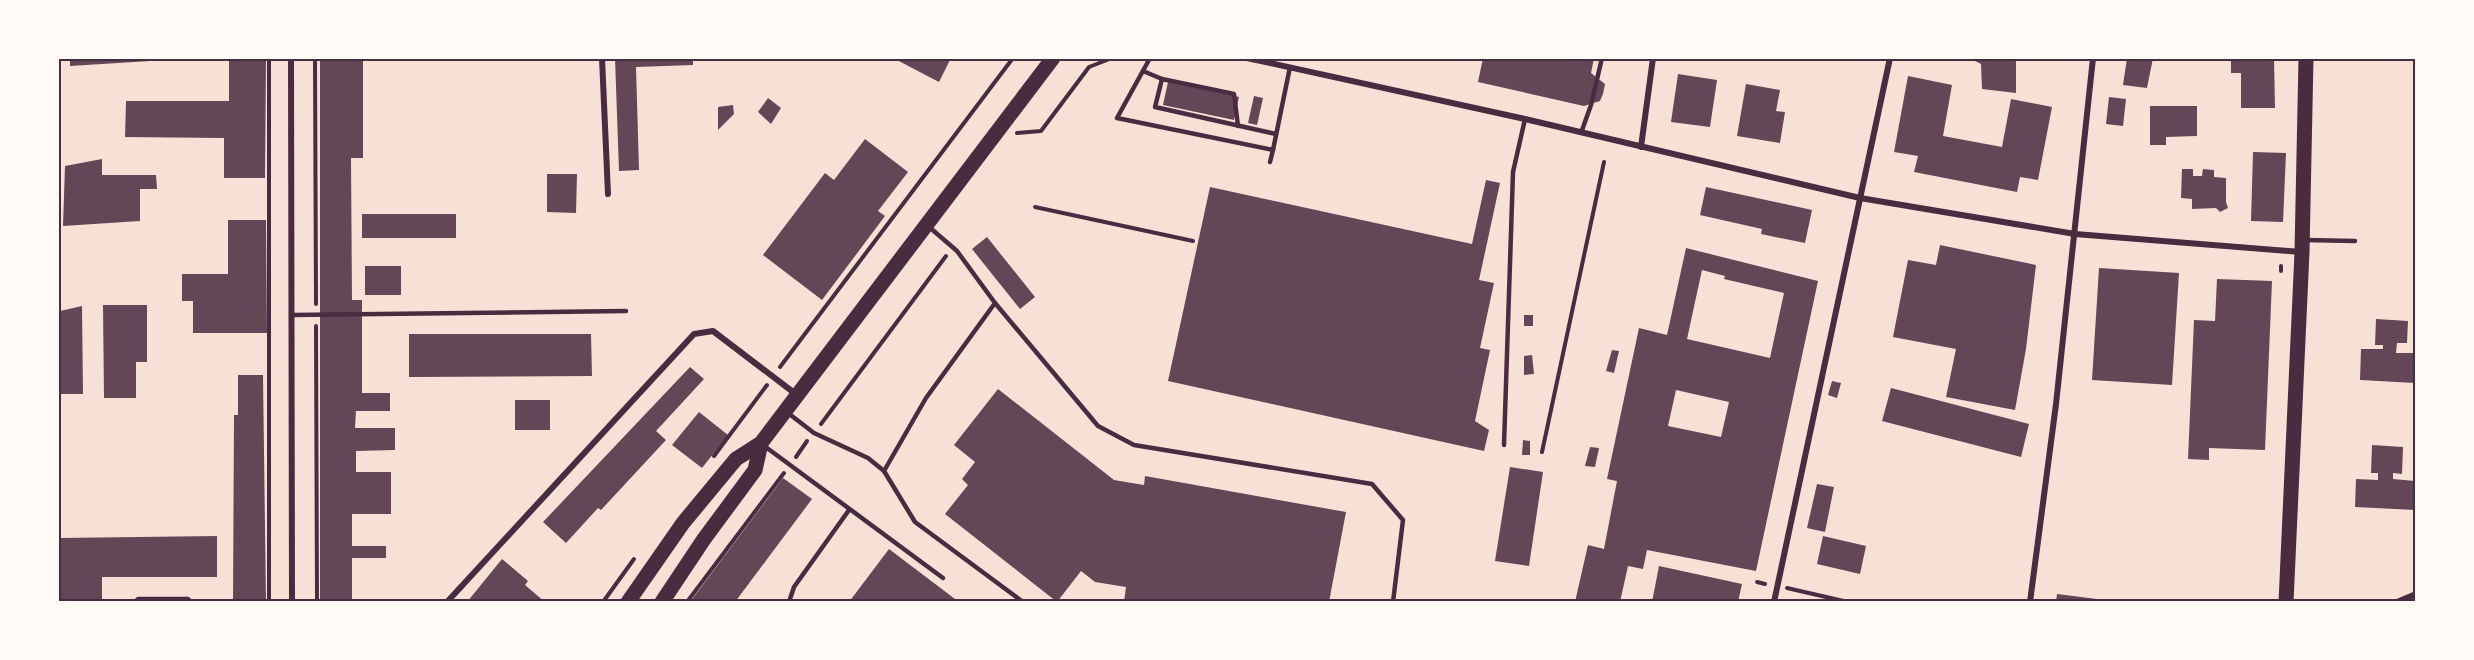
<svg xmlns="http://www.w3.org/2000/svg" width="2474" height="660" viewBox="0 0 2474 660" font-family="'Titillium Web',sans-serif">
  <rect width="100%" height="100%" fill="#f7e1d7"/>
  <g fill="#644757" fill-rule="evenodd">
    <path d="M70 58H165L166 60 70 66Z"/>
    <path d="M229 58H266L265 178H224V138L125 137 126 101H229Z"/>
    <path d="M320 58H363V158H351L352 300H362V393H390V411H356L355 428H395V450L356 451V472H391V514H352V546H386V558H352V602H320Z"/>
    <path d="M615 58H693V65L636 67 639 170 619 171Z"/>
    <path d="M893 58H951L939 82Z"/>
    <path d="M1483 58H1594L1591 73 1605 84 1603 94 1600 101 1584 106 1478 82Z"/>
    <path d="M1969 58H2016V93L1982 89 1981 64Z"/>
    <path d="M2127 58H2153L2147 88 2123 85Z"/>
    <path d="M2231 58H2274L2275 108H2241V73H2231Z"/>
    <path d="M1678 74 1717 80 1710 127 1671 122Z"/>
    <path d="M1908 76 1952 85 1943 136 2002 147 2011 99 2052 107 2038 180 2020 177 2017 192 1914 172 1918 156 1894 152Z"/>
    <path d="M1168 82 1239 97 1234 120 1163 105Z"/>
    <path d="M1746 84 1780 90 1776 111 1785 112 1780 143 1737 136Z"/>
    <path d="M1254 96 1263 98 1257 125 1248 123Z"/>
    <path d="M2109 97 2126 99 2123 126 2106 124Z"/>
    <path d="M768 98 781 108 771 124 758 112Z"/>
    <path d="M733 105 734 114 718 130V107Z"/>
    <path d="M2150 106H2197V136L2166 137V145H2150Z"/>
    <path d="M865 139 908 172 878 211 885 216 822 300 763 255 825 173 834 180Z"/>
    <path d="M2253 152 2286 153 2283 222 2251 221Z"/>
    <path d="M102 159V175H156L157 189H140V221L63 226 65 166Z"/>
    <path d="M2182 169H2193V176H2202L2203 169 2214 170V177L2226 178V202L2228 208 2220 212 2216 208 2192 209V199L2181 198Z"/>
    <path d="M547 174H577L576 213 547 212Z"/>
    <path d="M1486 180 1500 183 1479 280 1494 283 1480 348 1490 350 1475 421 1489 430 1484 451 1168 381 1210 187 1472 244Z"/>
    <path d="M1706 187 1812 210 1805 243 1761 234 1762 229 1700 215Z"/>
    <rect x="362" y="214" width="94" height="24"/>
    <path d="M228 220H266L267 333H193V301H182V274H228Z"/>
    <path d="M987 237 1035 297 1020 309 972 249Z"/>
    <path d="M1940 245 2036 265 2026 349 2015 410 1946 397 1956 349 1893 337 1908 260 1936 265Z"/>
    <path d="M1686 248 1818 281 1756 571 1647 550 1643 569 1628 566 1620 602H1575L1588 545 1604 549 1617 481 1607 479 1639 328 1667 335ZM1702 270 1725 276 1724 279 1784 293 1770 358 1687 339ZM1676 390 1729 402 1721 437 1668 426Z"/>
    <rect x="365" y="266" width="36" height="29"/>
    <path d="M2099 268 2179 273 2172 385 2092 380Z"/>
    <path d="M2217 279 2272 281 2265 450 2209 448V460L2188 459 2194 320 2215 321Z"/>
    <path d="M103 305H147V362H136V398H104Z"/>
    <path d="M82 306 83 394H58L60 311Z"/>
    <rect x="1524" y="315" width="9" height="11"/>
    <path d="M2376 319 2408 321 2407 343H2397L2396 353H2415V383L2360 380 2361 349H2383V345H2375Z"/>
    <path d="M409 334H591L592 376 409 377Z"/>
    <path d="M1612 350 1619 351 1614 373 1606 371Z"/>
    <path d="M1532 355 1534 374 1524 375V356Z"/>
    <path d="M690 367 704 379 656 431 666 440 601 510 598 508 566 543 543 522Z"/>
    <path d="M238 375H263L266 602H233L234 415H238Z"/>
    <path d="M1832 381 1841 383 1837 398 1828 395Z"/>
    <path d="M1891 388 2029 424 2021 457 1882 421Z"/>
    <path d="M998 389 1114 480 1144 485 1145 476 1346 512 1329 602H1124L1126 587 1095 582 1081 571 1057 602 945 514 968 485 962 479 975 462 954 445Z"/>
    <rect x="515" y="400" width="35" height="30"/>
    <path d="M699 412 728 435 702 468 672 445Z"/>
    <path d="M1523 440 1530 441V455H1522Z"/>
    <path d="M2372 445 2403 447 2402 474 2393 473V479L2415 481V510L2355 507 2356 479 2378 480V473H2371Z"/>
    <path d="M1590 447 1599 448 1595 467 1585 466Z"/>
    <path d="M1510 467 1543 472 1529 566 1495 561Z"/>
    <path d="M783 478 812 499 735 602H690Z"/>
    <path d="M1817 484 1834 487 1825 532 1807 528Z"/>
    <path d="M217 536V577H102V602H58V538Z"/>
    <path d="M1823 536 1866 546 1860 574 1817 564Z"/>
    <path d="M889 549 959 602H849Z"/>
    <path d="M502 559 528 581 525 585 545 602H467Z"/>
    <path d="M1659 566 1742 584 1738 602H1652Z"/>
    <path d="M2057 594 2097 599V602H2056Z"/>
  </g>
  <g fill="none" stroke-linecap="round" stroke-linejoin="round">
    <g stroke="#4a2c40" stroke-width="4">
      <path d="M269 58V602"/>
      <path d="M315 58 316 304"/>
      <path d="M1017 133 1041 131 1089 67 1112 58"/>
      <path d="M1035 207 1193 241"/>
      <path d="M2281 271V266"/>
      <path d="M316 326 317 602"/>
      <path d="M780 367 1013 58"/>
      <path d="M821 424 946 256"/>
      <path d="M1542 452 1604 162"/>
      <path d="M714 456 767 385"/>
      <path d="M796 457 807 441"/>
      <path d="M1757 582 1765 584"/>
      <path d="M1787 588 1848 602"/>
      <path d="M603 602 634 559"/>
      <path d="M687 602 784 473"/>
    </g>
    <g stroke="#4a2c40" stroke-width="4.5">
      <path d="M1150 58 1117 118 1273 150 1290 67"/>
      <path d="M1143 71 1162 79 1234 94 1238 126"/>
      <path d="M1162 79 1155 107 1276 134"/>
      <path d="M1581 133 1591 105 1602 58"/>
      <path d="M1270 162 1273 150"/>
      <path d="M928 226 957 251 995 303 1098 426 1134 445 1372 484 1403 520 1393 602"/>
      <path d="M2305 240 2355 241"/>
      <path d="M291 315 626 311"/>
      <path d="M788 413 814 433 868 458 884 471 915 522 1023 602"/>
      <path d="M763 445 943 578"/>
      <path d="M1504 445 1513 172 1525 119"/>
      <path d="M884 471 926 398 995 303"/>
      <path d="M135 602 138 599H188L191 602"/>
      <path d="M789 602 794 587 849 510"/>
    </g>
    <g stroke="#4a2c40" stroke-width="6">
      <path d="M291 58 292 602"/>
      <path d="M602 58 608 194"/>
      <path d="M1247 58 1525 119 1860 198 2075 234 2301 252"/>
      <path d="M1641 147 1653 58"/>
      <path d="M447 602 694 334 713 331 797 395"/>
      <path d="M1774 602 1890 58"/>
      <path d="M2030 602 2056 404 2093 58"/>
      <path d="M2397 602 2416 594"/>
    </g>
    <g stroke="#4a2c40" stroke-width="15">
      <path d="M628 602 683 523 736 459 761 443 1053 58"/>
      <path d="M662 602 704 539 755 470 761 443"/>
      <path d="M2286 602 2302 252 2306 58"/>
    </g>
  </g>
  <rect width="2474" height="660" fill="none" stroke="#fffaf5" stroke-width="120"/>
  <rect x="60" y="60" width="2354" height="540" fill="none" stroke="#4a2c40" stroke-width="2"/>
</svg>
